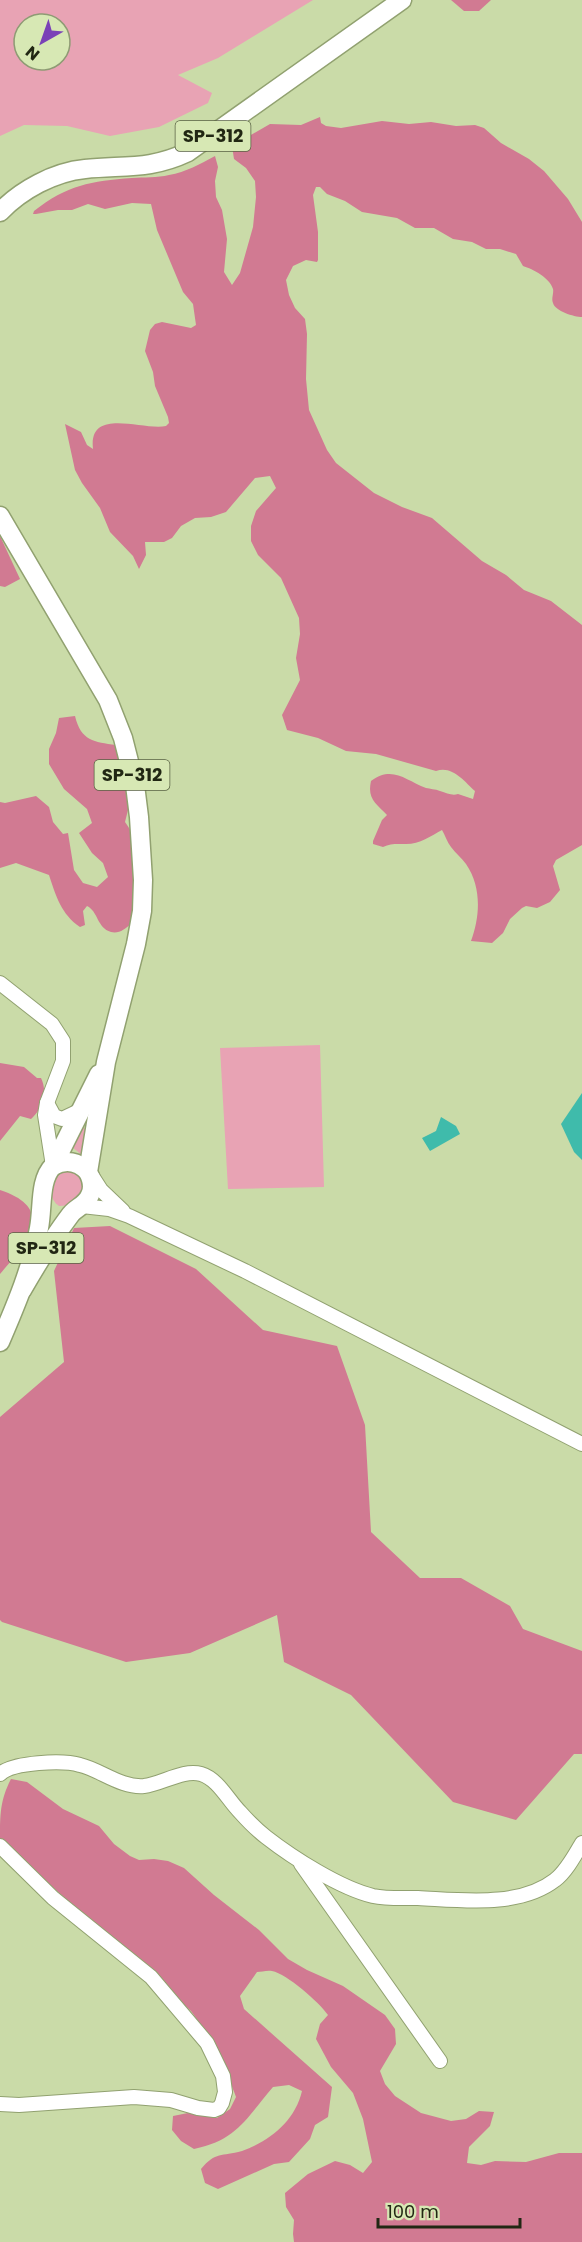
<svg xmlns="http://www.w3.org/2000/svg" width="582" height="2242" viewBox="0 0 582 2242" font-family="Poppins,sans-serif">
  <rect width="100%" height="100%" fill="#cadba8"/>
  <g fill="#e8a3b4" fill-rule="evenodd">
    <path d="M0 0H313L218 58 178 75 212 93 208 103 159 127 110 136 67 126 24 125 0 136ZM24 24H60V60H24Z"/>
    <path d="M320 1045 324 1187 228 1189 220 1048Z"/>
    <path d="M82 1127 85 1129 82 1155 72 1147Z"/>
    <path d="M72 1163 85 1182 83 1191 73 1205 59 1206C49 1199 50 1188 52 1177Z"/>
  </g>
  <g fill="#d17a92">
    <path d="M451 0H491L479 11H464Z"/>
    <path d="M320 117 321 123 326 126 341 128 382 121 409 124 431 122 456 126 475 125 484 128 501 143 529 159 544 171 568 199 582 222V317C574 317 555 311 553 303 551 299 554 293 553 289 550 278 533 269 523 266L516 254 500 249H486L472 242 453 239 434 228H415L397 218 362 212 345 201 327 194 320 187H316L313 195 318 232V260L317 262 306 260 293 266 286 280 289 295 295 308 305 319 307 334 306 379 309 410 327 450 336 463 374 493 402 507 432 518 482 561 506 575 524 590 551 601 582 625V845L556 860 553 866 560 890 550 902 537 908 526 906 522 908 510 919 503 933 492 943 471 941C480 917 482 887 466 864 462 858 455 853 451 847 447 842 445 835 442 830 431 836 420 844 406 844 398 844 391 843 383 847L373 844V841L382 820 387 815C376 803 367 799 371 781 393 765 406 781 426 788 430 789 435 789 440 791 447 793 452 796 458 794L473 799 475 791C464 781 452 765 436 771L376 754 346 751 318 738 287 730 282 715 300 680 296 658 300 634 299 618 281 578 258 555 251 541V526L256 511 276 488 270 476 255 478 226 512 211 517 195 518 181 526 172 538 164 542H145L146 555 139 569 133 556 110 532 100 508 82 483 75 470 65 424 81 432 87 445 93 449C88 406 143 431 166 426L169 423 168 417 155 386 153 372 145 351 150 330 155 324 162 322 191 328 196 325 193 304 183 292 157 230 151 204 132 203 105 209 88 204 72 210H58L36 214H33L34 211C67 185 91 181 132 178 144 177 157 178 169 175 186 172 200 164 215 156L218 167 215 181 216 197 222 210 227 239 224 272 232 285 240 273 253 227 256 197 255 181 246 168 234 159 232 146 270 124 301 125Z"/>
    <path d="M0 536 20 579 5 587 0 586Z"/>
    <path d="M75 716C81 741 94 742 116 745L132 794 125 822C146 853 169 896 131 924 125 929 119 934 111 932 97 928 98 911 87 906L83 911 85 925 80 927C61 914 56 896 49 875L16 863 0 868V802L5 803 36 796 49 807 53 822 63 834 68 833 74 870 83 883 97 887 108 877 103 863 92 853 79 833 92 823 87 809 64 789 49 764V749L56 733 59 718Z"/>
    <path d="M0 1063 24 1067 37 1078H41C48 1093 43 1108 31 1119L20 1116 0 1141Z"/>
    <path d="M0 1190C58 1209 26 1244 0 1274Z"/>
    <path d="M110 1226 196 1269 263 1330 337 1346 365 1425 371 1532 420 1578H461L510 1606 523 1629 582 1651V1754H574L516 1820 453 1802 351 1695 284 1662 277 1615 190 1653 126 1662 2 1622 0 1620V1417L64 1362 54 1271 74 1228Z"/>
    <path d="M11 1779 27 1782 63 1809 99 1826 114 1844 130 1856 139 1860 154 1859 168 1861 184 1868 214 1895 259 1930 288 1959 307 1970 343 1986 385 2015 395 2029 396 2044 380 2071 385 2084 395 2096 421 2113 451 2121 466 2119 479 2111 494 2112 490 2126 469 2147 467 2163 481 2165 495 2161 526 2162 559 2153H582V2242H294L293 2234 294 2220 286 2207 285 2193 308 2174 335 2161 350 2165 363 2173 372 2162 363 2119 353 2093 331 2067 316 2039 320 2024 328 2015C319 2002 287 1974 272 1971 267 1970 261 1972 257 1972L240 1996 244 2009 332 2087 328 2117 315 2125 310 2139 289 2162 274 2164 218 2189 205 2183 201 2169C216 2151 221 2157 242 2151 270 2141 295 2121 302 2091L289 2085 273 2087C246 2118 238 2140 194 2149L181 2141 172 2130 173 2116 188 2113 217 2118 230 2109 236 2097C231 2081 222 2069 215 2053 207 2037 202 2026 191 2011L0 1840C0 1815 0 1800 11 1779Z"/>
  </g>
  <g fill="#3fbbab">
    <path d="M582 1093V1160L574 1152 561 1124Z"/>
    <path d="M441 1117 456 1126 460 1134 430 1151 422 1138 436 1131Z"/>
  </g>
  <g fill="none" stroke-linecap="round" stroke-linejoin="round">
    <defs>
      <g id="minor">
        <path d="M0 983 52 1024 63 1041V1061L47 1103 45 1115 53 1166"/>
        <path d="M47 1103 54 1116 62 1119 81 1110"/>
        <path d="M92 1176 101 1190 123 1211"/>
        <path d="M82 1206 109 1209 129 1216 245 1271 582 1444"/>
        <path d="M0 1774C13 1762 63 1760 80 1765 101 1770 121 1788 144 1786 162 1784 183 1769 201 1774 218 1779 228 1800 240 1812 248 1821 257 1830 266 1837 293 1858 340 1888 373 1896 387 1899 404 1898 418 1898 461 1900 519 1908 555 1880 566 1872 575 1855 582 1843"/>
        <path d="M0 1846 53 1898 151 1977 207 2043 223 2076 225 2092 222 2103 219 2108 214 2110 198 2108 171 2100 134 2097 19 2105 0 2104"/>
        <path d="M301 1864 440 2061"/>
      </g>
      <g id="major">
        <path d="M0 212C21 190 54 172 85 169 125 165 150 170 188 152L402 0"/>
        <path d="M0 516 108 700 123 738 135 785 139 817 143 880 142 911 136 944 106 1062 88 1172C92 1180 94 1187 90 1195 86 1205 77 1207 71 1214 52 1239 37 1264 22 1290"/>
        <path d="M53 1166C66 1159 78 1161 88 1172"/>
        <path d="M0 1342C16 1305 32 1267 39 1228 43 1208 39 1180 53 1166L99 1074"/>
      </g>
    </defs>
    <use href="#minor" stroke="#91a170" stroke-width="16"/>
    <use href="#major" stroke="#91a170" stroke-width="21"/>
    <use href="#minor" stroke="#fff" stroke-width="14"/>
    <use href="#major" stroke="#fff" stroke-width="18"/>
  </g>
  <g text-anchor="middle" stroke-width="5" stroke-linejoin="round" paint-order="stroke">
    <g fill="#d7e8b4" stroke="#586143" stroke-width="1.5">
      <rect x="175.5" y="121" width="75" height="30" rx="4.5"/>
      <rect x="94.5" y="760" width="75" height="30" rx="4.5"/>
      <rect x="8.5" y="1233" width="75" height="30" rx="4.5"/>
    </g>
    <g font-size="18" font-weight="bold" fill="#212713">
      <text x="213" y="142">SP-312</text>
      <text x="132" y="781">SP-312</text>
      <text x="46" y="1254">SP-312</text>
    </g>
  </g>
  <g transform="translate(42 42) rotate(220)"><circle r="28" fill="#d7e8b4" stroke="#8e9b74" stroke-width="1.5"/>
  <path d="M0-4.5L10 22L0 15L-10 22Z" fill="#7a41b7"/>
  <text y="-9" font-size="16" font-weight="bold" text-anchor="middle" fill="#212713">N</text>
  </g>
  <path d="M378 2218v9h142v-9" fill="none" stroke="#212713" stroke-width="3"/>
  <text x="387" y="2218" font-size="18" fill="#212713" stroke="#d7e8b4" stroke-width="4.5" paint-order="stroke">100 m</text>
</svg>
